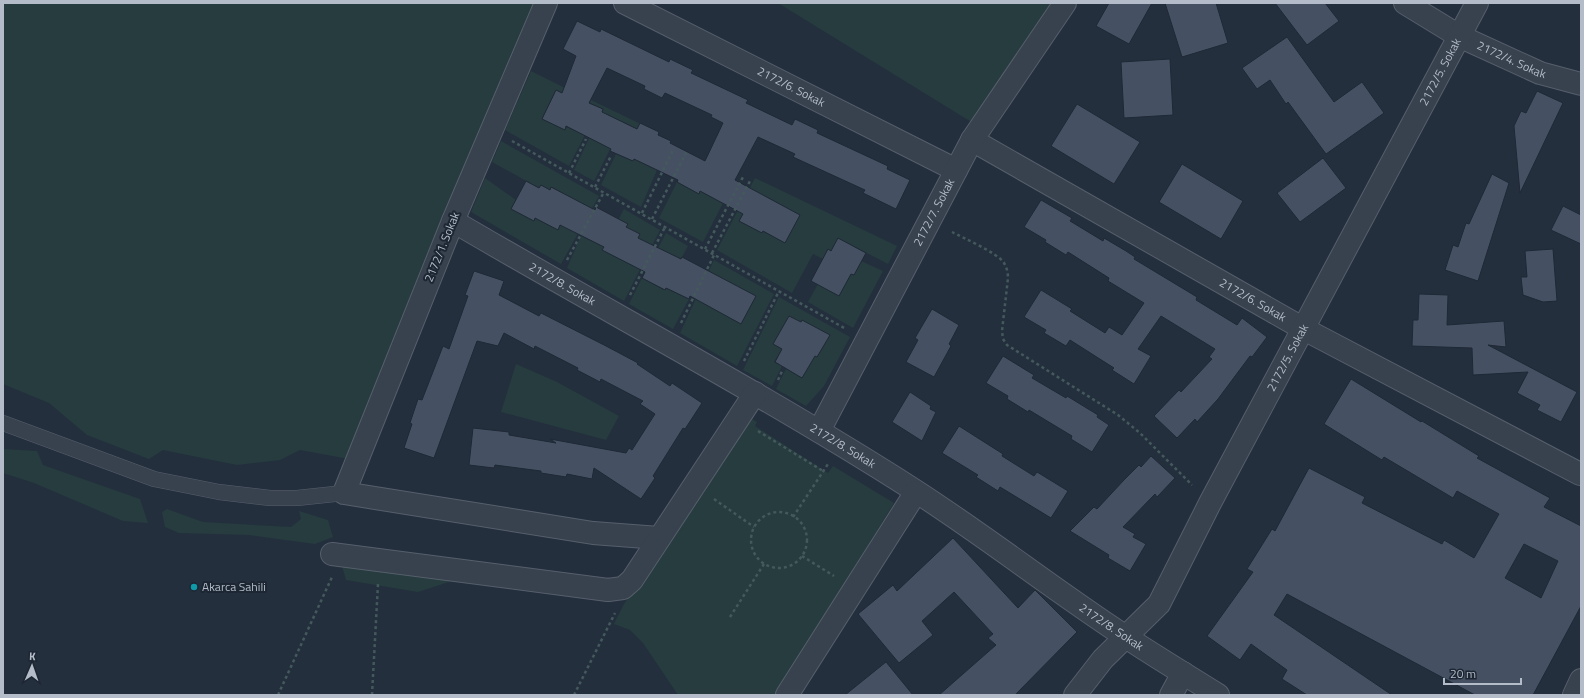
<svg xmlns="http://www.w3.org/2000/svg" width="1584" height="698" viewBox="0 0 1584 698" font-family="'Titillium Web',sans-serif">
  <rect width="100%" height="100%" fill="#242f3e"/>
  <g fill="#263c3f" fill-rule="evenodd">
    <path d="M3 3H534L349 459 300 450 280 460 237 465 163 450 149 459 87 435 49 403 3 384Z"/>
    <path d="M778 3H1051L973 123Z"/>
    <path d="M531 71 569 90V96L556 90 542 118 565 129 566 127 585 135 569 166 505 130Z"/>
    <path d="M591 100 649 128 648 130 639 126 637 129 624 122 594 181 574 170 603 109 589 103Z"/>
    <path d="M501 141 599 196 561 264 471 212 485 178 516 200 534 220 535 218 558 229 573 202 560 195 561 192 552 187 550 190 541 185 539 188 492 162Z"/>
    <path d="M616 154 633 161 634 159 657 170 641 207 601 185Z"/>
    <path d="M755 178 897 246 888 264 838 238 831 251 828 249 823 259 813 254 792 293 717 250ZM754 194 767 201 769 198 778 203 762 233 739 221Z"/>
    <path d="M677 182 699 193 700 191 723 203 703 242 659 218Z"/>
    <path d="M624 209 660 230 624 301 567 268 581 236 604 247Z"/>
    <path d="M666 233 688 246 681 259 657 250Z"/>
    <path d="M714 260 774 294 737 366 680 333Z"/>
    <path d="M861 261 883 271 853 328 808 302 818 284 839 296 851 274Z"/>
    <path d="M642 278 664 290 666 288 689 299 673 329 629 304Z"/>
    <path d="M779 297 850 337 824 386 806 406 776 389 786 369 802 377 784 339 779 348 782 349 774 362 782 366 772 386 743 370Z"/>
    <path d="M516 364 557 382 619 416 606 440 501 412Z"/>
    <path d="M752 419 757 422 755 426 828 473 833 466 894 503 777 695H678L643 643 630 630 614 624 624 604Z"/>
    <path d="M3 449 37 451 43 465 140 499 148 523 123 521 34 483 3 473Z"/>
    <path d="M167 509 203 522 291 527 301 519 299 511 328 520 333 537 315 544 249 535 179 533 165 527 162 512Z"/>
    <path d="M342 566 452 581 418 592 346 580Z"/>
  </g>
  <g fill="#455162" stroke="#1f2835" fill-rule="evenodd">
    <path d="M1109 3H1152L1129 44 1096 26Z"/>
    <path d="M1165 3H1216L1228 43 1182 57Z"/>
    <path d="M1275 3H1325L1339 21 1307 45Z"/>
    <path d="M577 21 600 32 601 29 669 62 670 59 693 70 691 73 748 100 746 103 792 125 795 119 818 130 817 133 888 166 887 169 910 180 896 209 863 193 865 190 793 157 795 154 758 137 735 180 800 215 785 243 763 231 762 233 739 221 743 214 700 191 699 194 677 182 678 180 634 159 633 161 610 151 611 149 566 126 565 130 542 119 556 90 562 93 576 56 563 49ZM607 68 645 86 644 89 662 98 665 93 712 115 711 117 723 123 705 161 670 143 671 141 658 135 659 132 640 123 637 129 602 112 603 109 589 103Z"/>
    <path d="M1287 37 1334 102 1362 82 1384 113 1326 154 1288 102 1286 104 1270 80 1257 89 1242 68Z"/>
    <path d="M1170 59 1173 115 1124 118 1121 62Z"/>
    <path d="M1537 91 1563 103 1520 193 1514 126 1521 111 1526 113Z"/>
    <path d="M1077 104 1140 142 1114 184 1051 146Z"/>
    <path d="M1323 158 1346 188 1300 222 1277 193Z"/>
    <path d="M1182 164 1243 201 1221 239 1159 202Z"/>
    <path d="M1492 174 1509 183 1478 281 1445 270 1453 245 1458 247 1466 223 1469 224Z"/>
    <path d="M526 181 539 188 541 185 550 190 551 187 595 210 596 207 628 224 626 227 640 234 638 238 681 259 682 257 756 296 741 324 690 296 689 299 666 288 665 290 642 278 645 272 602 250 604 247 560 225 558 230 535 218 534 221 511 209Z"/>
    <path d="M1041 200 1072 218 1070 221 1103 241 1104 238 1126 251 1135 257 1134 259 1197 297 1196 300 1237 325 1242 318 1267 337 1252 357 1250 356 1218 399 1197 422 1195 419 1177 438 1154 416 1179 390 1181 392 1212 359 1209 357 1215 349 1161 316 1138 349 1151 356 1134 384 1112 370 1114 368 1070 340 1066 346 1044 333 1046 330 1024 317 1041 290 1072 309 1070 311 1105 333 1109 327 1122 335 1144 303 1108 281 1109 278 1068 252 1066 255 1045 242 1046 240 1024 227Z"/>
    <path d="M1563 206 1581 215V244L1551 230Z"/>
    <path d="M838 238 866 253 854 275 851 274 839 296 811 281 828 249 831 251Z"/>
    <path d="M1553 249 1557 301 1543 302 1523 295 1521 277H1527L1525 251Z"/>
    <path d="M474 271 504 281 499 295 539 316 541 313 606 346 638 363 637 364 670 386 672 383 702 403 685 429 683 428 653 476 655 478 641 499 594 468 592 479 567 474 566 477 541 473V471L495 465 494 468 469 465 473 428 509 432V435L556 443 550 439 626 453 629 448 632 450 655 414 640 404 643 401 601 379 600 382 577 370 578 368 535 346 534 349 504 333 498 346 477 341 434 458 404 448 412 424 410 423 418 399 422 400 443 346 449 349 468 296 465 295Z"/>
    <path d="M1419 294 1448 295 1447 325 1504 321 1506 347 1488 345 1577 392 1561 422 1537 410 1540 405 1517 393 1528 372 1473 375 1472 348 1412 346 1413 320H1418Z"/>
    <path d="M932 309 959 325 949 344 951 346 934 377 906 362 918 340 915 338Z"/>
    <path d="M789 316 801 322 802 320 830 335 817 357 815 356 802 378 775 362 782 349 773 344Z"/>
    <path d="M1003 356 1034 375 1032 378 1066 398 1067 396 1098 415 1097 417 1109 425 1092 452 1071 439 1072 436 1029 410 1028 412 1007 399 1008 396 986 383Z"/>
    <path d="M1351 379 1421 422 1422 421 1479 456 1477 458 1550 498 1544 507 1581 526V606L1533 695H1475L1287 594 1274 615 1392 695H1307L1282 679 1287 670 1251 644 1240 660 1207 636 1253 572 1247 569 1272 529 1275 531 1309 468 1365 497 1362 503 1442 544 1444 540 1474 558 1499 514 1457 491 1453 498 1384 457 1382 460 1324 424ZM1524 544 1558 561 1541 598 1505 578Z"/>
    <path d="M910 392 931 406 930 409 936 412 922 441 892 422Z"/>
    <path d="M959 426 1003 454 1002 456 1034 476 1037 472 1068 491 1051 518 1000 487 998 491 976 477 978 475 942 453Z"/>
    <path d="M1151 456 1175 478 1157 497 1155 494 1123 527 1135 534 1133 537 1146 544 1130 571 1108 558 1109 555 1070 531 1094 507 1097 509 1124 480 1139 465 1141 467Z"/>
    <path d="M953 538 1018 608 1035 590 1077 632 1015 695H939L996 645 988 638 993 634 954 592 922 621 933 635 899 663 858 614 893 585 897 591Z"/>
    <path d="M886 662 913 695H845Z"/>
  </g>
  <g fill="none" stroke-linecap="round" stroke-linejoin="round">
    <defs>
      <path id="service" d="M3 423 154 479 219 492 270 498H297L344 493"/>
      <g id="minor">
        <path d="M546 3 453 221 344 493 593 533 659 538"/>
        <path id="s1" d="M625 3 956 170"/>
        <path id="s2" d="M1405 3 1459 36 1540 73 1581 84"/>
        <path id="s3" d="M972 140 1302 328 1580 474"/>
        <path id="s4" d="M453 221C606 311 764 394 914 490 987 537 1054 590 1126 637 1156 657 1188 676 1218 695"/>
        <path id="s5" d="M819 431 972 140 1065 3"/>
        <path d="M332 554 608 590 623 588 632 580 755 393"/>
        <path d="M787 695 916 492"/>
        <path id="s6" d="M1075 695 1103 659 1159 604 1210 503 1477 3"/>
        <path d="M1171 695 1183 673"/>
        <path d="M1574 695 1581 680"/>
      </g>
    </defs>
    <use href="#service" stroke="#565f6c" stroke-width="16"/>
    <use href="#minor" stroke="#565f6c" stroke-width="24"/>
    <g stroke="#44595c" stroke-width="2.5" stroke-dasharray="3 3" stroke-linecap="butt">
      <path d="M512 141 846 329"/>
      <path d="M569 173 586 139"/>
      <path d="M595 187 611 156"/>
      <path d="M642 213 673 150"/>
      <path d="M652 219 687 151"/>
      <path d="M952 232C963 238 998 253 1004 263 1007 268 1008 273 1008 278L1002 331 1003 339 1007 345 1118 415 1140 433 1192 485"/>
      <path d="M705 249 743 177"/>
      <path d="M712 253 750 181"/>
      <path d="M567 260 604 192"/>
      <path d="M630 295 665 227"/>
      <path d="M681 323 714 255"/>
      <path d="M744 361 779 291"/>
      <path d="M778 380 783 369"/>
      <path d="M758 431 823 471"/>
      <path d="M714 499 754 527"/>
      <circle cx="779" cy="540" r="28"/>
      <path d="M793 517 828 464"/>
      <path d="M802 556 834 576"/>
      <path d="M730 617 764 564"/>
      <path d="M278 695 332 577"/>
      <path d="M372 695 378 584"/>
      <path d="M574 695 615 613"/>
    </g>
    <use href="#service" stroke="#38414e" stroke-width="15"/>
    <use href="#minor" stroke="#38414e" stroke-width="22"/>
  </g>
  <circle fill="#0f9aa8" stroke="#1d2633" stroke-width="1.5" cx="194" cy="587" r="4"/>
  <g text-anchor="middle" stroke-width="4" stroke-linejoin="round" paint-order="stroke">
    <g font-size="12" fill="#b4bcc9" stroke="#1d2633">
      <text dy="4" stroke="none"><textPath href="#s2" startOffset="121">2172/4. Sokak</textPath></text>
      <text dy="4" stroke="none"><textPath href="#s6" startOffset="726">2172/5. Sokak</textPath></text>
      <text dy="4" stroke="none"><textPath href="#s1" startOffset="186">2172/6. Sokak</textPath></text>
      <text dy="4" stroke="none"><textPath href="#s5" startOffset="247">2172/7. Sokak</textPath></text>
      <text transform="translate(442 247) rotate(-68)" y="4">2172/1. Sokak</text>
      <text dy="4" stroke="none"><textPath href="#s4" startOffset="126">2172/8. Sokak</textPath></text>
      <text dy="4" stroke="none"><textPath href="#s3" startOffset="323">2172/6. Sokak</textPath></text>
      <text dy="4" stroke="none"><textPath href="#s6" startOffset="402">2172/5. Sokak</textPath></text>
      <text dy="4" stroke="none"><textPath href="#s4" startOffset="450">2172/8. Sokak</textPath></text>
      <text dy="4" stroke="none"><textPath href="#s4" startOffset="774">2172/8. Sokak</textPath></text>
    </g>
    <g font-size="12" fill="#b4bcc9" stroke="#1d2633" text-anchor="start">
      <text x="202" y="591">Akarca Sahili</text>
    </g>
  </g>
  <rect width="1584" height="698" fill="none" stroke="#b4bcc9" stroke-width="8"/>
  <g transform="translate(32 666) rotate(2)" stroke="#1d2633" stroke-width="3" paint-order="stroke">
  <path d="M0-3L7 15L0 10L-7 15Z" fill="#b4bcc9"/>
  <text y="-6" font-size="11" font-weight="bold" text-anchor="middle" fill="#b4bcc9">K</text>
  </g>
  <path d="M1444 678v6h77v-6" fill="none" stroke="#b4bcc9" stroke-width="2"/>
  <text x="1450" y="678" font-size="12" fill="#b4bcc9" stroke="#1d2633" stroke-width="3" paint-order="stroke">20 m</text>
</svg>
